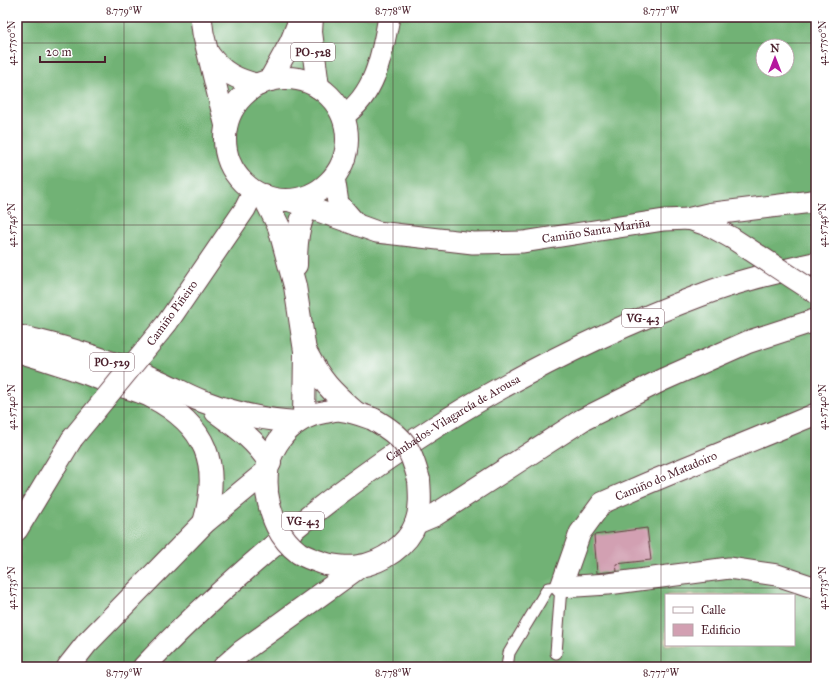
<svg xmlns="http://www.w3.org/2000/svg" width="833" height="684" viewBox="0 0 833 684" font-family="'IM FELL Great Primer',serif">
  <rect width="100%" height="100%" fill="#fff"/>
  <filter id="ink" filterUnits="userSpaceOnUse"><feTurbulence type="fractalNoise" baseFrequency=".025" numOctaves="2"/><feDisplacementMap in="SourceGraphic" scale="8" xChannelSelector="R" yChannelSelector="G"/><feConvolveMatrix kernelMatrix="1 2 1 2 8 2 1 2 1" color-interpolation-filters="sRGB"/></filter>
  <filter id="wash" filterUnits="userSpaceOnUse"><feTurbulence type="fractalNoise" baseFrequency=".012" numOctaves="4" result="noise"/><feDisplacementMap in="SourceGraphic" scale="16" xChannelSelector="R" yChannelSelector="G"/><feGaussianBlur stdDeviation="0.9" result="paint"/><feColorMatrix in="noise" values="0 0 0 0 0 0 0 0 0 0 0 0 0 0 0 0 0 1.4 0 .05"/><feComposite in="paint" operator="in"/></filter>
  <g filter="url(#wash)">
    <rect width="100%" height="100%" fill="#f3d9bb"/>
    <path fill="#71b274" stroke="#5e6850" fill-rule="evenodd" d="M17 17H816V667H17ZM763 46H787V70H763ZM666 595H794V645H666Z"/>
    <g id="blocks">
      <path fill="#d2a0b2" d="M647 528 651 560 616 564 617 571 597 573 594 535Z"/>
    </g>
  </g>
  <g filter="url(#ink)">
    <use href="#blocks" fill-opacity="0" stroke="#633b41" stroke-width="1"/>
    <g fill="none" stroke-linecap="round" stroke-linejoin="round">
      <defs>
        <path id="service" d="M507 667 509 653 548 588 561 587 556 653"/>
        <g id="minor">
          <path d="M201 17 203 33 226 127"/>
          <path d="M209 54C223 73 236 79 259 85"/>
          <path d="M343 116C376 94 382 54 389 17"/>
          <path d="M334 177 338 203 357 225"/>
          <path id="s1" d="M288 200 377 232 473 243 523 242 664 220 689 219 710 226 732 238"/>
          <path d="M167 323 245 209 254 191"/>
          <path d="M816 414 648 483 602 503 580 533 561 587 608 584 729 568 777 575 816 588"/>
          <path d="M17 530 72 439"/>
        </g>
        <g id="primary">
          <path d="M312 17 311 32 318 87"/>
          <circle cx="286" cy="139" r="61"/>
          <path d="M270 80 291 42 301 17"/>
          <path d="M263 195 279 227 295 286 305 351 304 417"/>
          <path d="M296 265C296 236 299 220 313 194"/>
          <path d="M17 336C67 347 115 362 161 382 175 388 188 396 202 401 233 413 264 420 297 422"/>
          <path d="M17 351C48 360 79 370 109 382 123 387 139 390 152 397 207 426 221 464 204 523"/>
          <path d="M306 352C321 381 331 391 355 412"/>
          <path d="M216 412C238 428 255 440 270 463"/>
          <path d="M267 489C263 451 288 418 325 412 330 411 336 409 341 410 352 411 362 415 373 419"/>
          <path d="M326 564C336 566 349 568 359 566 382 563 408 545 416 523 421 509 420 494 419 480"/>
        </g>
        <g id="trunk">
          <path d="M689 219 710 214 816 201"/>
          <path d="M416 523 435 515 582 420 662 380 748 342 816 320"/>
          <path d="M68 667 87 643 204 523 267 471"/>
          <path id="s2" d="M144 667C182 626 224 588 266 552 397 440 543 354 704 294 740 280 779 272 816 263"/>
          <path d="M224 667 241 652 359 567"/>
        </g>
      </defs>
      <use href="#service" stroke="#633b41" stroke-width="13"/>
      <use href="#minor" stroke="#633b41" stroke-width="23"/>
      <use href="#primary" stroke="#633b41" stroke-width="24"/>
      <use href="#trunk" stroke="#633b41" stroke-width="24"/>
      <use href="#service" stroke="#fff" stroke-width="11"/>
      <use href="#minor" stroke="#fff" stroke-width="21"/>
      <use href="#primary" stroke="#fff" stroke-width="22"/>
      <use href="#trunk" stroke="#fff" stroke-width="22"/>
      <defs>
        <g id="minor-bridge">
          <path d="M732 238 816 293"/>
          <path d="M72 439 167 323"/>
        </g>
        <g id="primary-bridge">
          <path d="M373 419C404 437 410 446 419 480"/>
          <path d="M267 493C271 517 279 538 299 553 307 558 317 561 326 564"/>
        </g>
      </defs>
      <use href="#minor-bridge" stroke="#633b41" stroke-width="23" stroke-linecap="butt"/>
      <use href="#primary-bridge" stroke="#633b41" stroke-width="24" stroke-linecap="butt"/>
      <use href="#minor-bridge" stroke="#fff" stroke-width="21"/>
      <use href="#primary-bridge" stroke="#fff" stroke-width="22"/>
    </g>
  </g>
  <path fill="none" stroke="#4a1f2b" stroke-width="1" stroke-opacity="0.45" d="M124 17V667M393 17V667M661 17V667M17 43H816M17 225H816M17 407H816M17 588H816"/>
  <g text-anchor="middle" stroke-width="3" stroke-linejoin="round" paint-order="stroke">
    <g fill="#fff" stroke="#80626b" stroke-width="1">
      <rect x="291" y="43" width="44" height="18" rx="3"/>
      <rect x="622" y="309" width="42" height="18" rx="3"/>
      <rect x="90" y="353" width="44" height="18" rx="3"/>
      <rect x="282" y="512" width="42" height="18" rx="3"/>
    </g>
    <g font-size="11" font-weight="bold" fill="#4a1f2b">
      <text x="313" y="56">PO-528</text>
      <text x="643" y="322">VG-4.3</text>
      <text x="112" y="366">PO-529</text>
      <text x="303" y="525">VG-4.3</text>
    </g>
    <g font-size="12" fill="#4a1f2b" stroke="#fff">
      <text dy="4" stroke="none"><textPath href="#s1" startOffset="315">Camiño Santa Mariña</textPath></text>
      <text transform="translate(172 313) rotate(-54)" y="4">Camiño Piñeiro</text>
      <text dy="4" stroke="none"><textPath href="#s2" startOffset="398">Cambados-Vilagarcía de Arousa</textPath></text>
      <text transform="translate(666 476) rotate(-23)" y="4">Camiño do Matadoiro</text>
    </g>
  </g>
  <rect width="833" height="684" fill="none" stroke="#fff" stroke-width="44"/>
  <rect x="665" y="594" width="130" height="52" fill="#ffffff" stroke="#b7a5aa"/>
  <rect x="673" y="607" width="20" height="6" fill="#ffffff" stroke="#b7a5aa"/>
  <text x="701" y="614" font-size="12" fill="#4a1f2b">Calle</text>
  <rect x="673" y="624" width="20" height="12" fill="#d2a0b2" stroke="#b7a5aa"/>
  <text x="701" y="634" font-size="12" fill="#4a1f2b">Edificio</text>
  <g transform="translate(775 58)"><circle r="19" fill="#ffffff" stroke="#b7a5aa"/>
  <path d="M0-3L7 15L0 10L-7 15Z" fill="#b5179e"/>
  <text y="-6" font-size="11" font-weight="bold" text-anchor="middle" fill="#4a1f2b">N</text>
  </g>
  <path d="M40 56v6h65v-6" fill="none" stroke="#4a1f2b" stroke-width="2"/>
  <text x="46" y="56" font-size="12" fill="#4a1f2b" stroke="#ffffff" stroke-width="3" paint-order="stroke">20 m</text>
  <rect x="22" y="22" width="789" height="640" fill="none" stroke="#4a1f2b" stroke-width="1.5"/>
  <g font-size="10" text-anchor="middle" fill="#4a1f2b">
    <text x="124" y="14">8.779°W</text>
    <text x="393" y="14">8.778°W</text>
    <text x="661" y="14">8.777°W</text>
    <text transform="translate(11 43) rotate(-90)" y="4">42.5750°N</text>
    <text transform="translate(822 43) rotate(-90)" y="4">42.5750°N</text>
    <text transform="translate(11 225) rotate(-90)" y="4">42.5745°N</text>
    <text transform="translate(822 225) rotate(-90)" y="4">42.5745°N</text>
    <text transform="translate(11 407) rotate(-90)" y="4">42.5740°N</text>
    <text transform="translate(822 407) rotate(-90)" y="4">42.5740°N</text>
    <text transform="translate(11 588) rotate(-90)" y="4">42.5735°N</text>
    <text transform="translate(822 588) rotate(-90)" y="4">42.5735°N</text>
    <text x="124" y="676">8.779°W</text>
    <text x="393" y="676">8.778°W</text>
    <text x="661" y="676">8.777°W</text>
  </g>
</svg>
